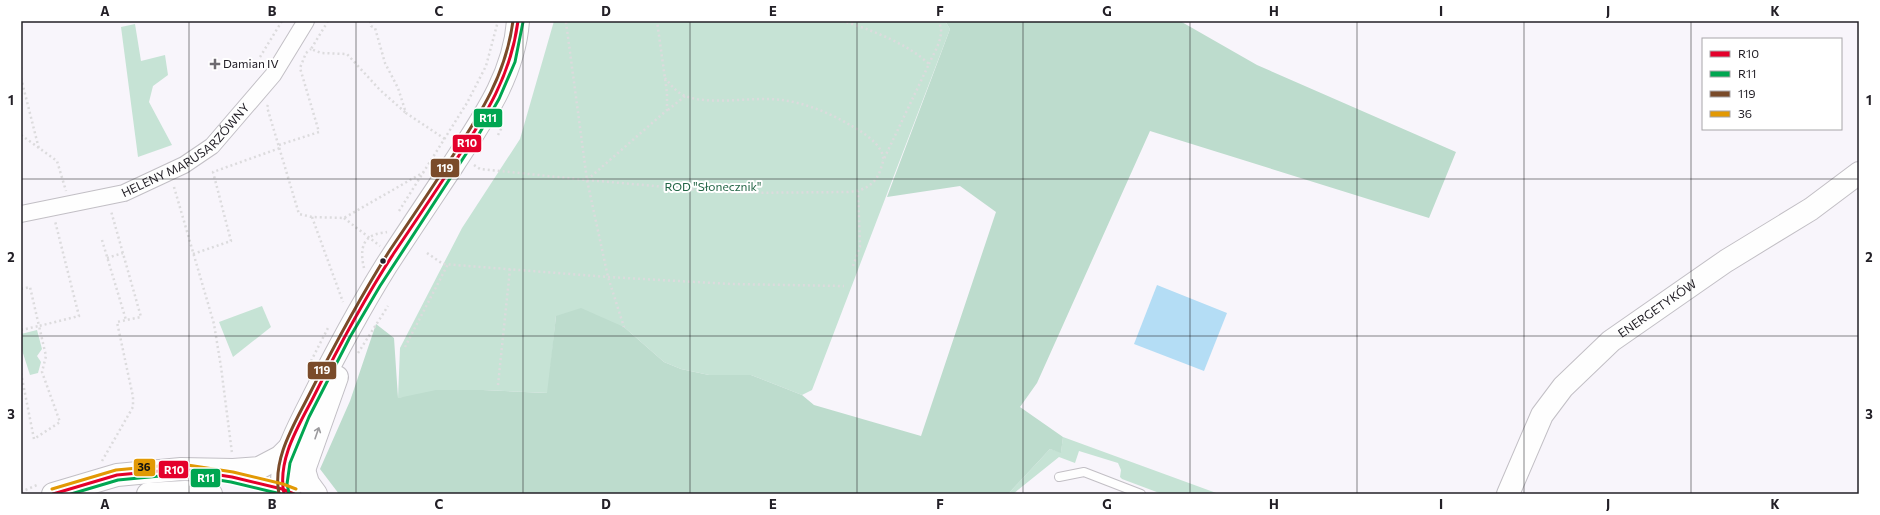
<svg xmlns="http://www.w3.org/2000/svg" width="1880" height="515" viewBox="0 0 1880 515" font-family="Commissioner,sans-serif">
  <rect width="100%" height="100%" fill="#f8f5fb"/>
  <g fill="#c6e3d5">
    <path d="M554 21H945L950 29 812 390 802 395 751 375H709L681 369 664 362 624 327 556 316 548 393 483 390 398 398 400 348 462 228 520 139Z"/>
    <path d="M135 24 141 61 165 55 168 75 153 86 149 102 172 145 138 157 121 27Z"/>
    <path d="M262 306 271 327 233 357 219 322Z"/>
    <path d="M37 330 42 349 37 356 41 362 38 373 30 375 21 347V334Z"/>
    <path d="M1063 437 1219 494H1162L1122 479 1120 477 1121 470 1118 463 1079 451 1075 463 1059 457 1013 494H1008L1050 449 1061 452Z"/>
  </g>
  <path fill="#bddccd" d="M945 21H1180L1257 65 1456 152 1429 218 1150 131 1037 383 1020 407 1063 437 1061 453 1050 449 1008 494H339L320 469 350 401 376 324 394 338 398 398 436 390H483L547 393 556 316 581 308 624 327 664 362 681 369 709 375H751L802 395 814 405 921 436 996 212 960 186 887 197 950 29Z"/>
  <path fill="#b4ddf5" d="M1157 285 1227 313 1204 371 1134 344Z"/>
  <g fill="none" stroke-linecap="round" stroke-linejoin="round">
    <defs>
      <path id="lane" d="M1059 477 1084 472 1141 494"/>
      <g id="street">
        <path id="s1" d="M21 214 124 193 184 165 212 146 273 75 306 21"/>
      </g>
      <g id="secondary">
        <path d="M304 470 308 483 316 494"/>
        <path d="M53 494 117 475 181 469 233 470 259 468 280 457 290 447"/>
        <path d="M148 494 185 492 211 494"/>
        <path d="M276 494 294 483 304 470 337 377"/>
        <path d="M284 494C275 470 298 428 309 406 333 358 358 311 386 266 408 232 431 198 453 165 482 120 514 76 518 21"/>
        <path id="s2" d="M1508 494 1542 415 1563 387 1611 341 1726 261 1811 209 1859 173"/>
      </g>
    </defs>
    <use href="#lane" stroke="#c2bfc5" stroke-width="10"/>
    <use href="#street" stroke="#c2bfc5" stroke-width="18"/>
    <use href="#secondary" stroke="#c2bfc5" stroke-width="24"/>
    <g stroke="#dcdbdd" stroke-width="2.5" stroke-dasharray="2 3" stroke-linecap="butt">
      <path d="M328 21 311 49 321 53 347 54 380 90 406 113"/>
      <path d="M370 21 371 26 375 28 385 63 398 88 406 113 445 139"/>
      <path d="M842 21C870 29 908 44 929 64L883 161"/>
      <path d="M566 22 587 180 608 277 624 327"/>
      <path d="M260 57 282 21"/>
      <path d="M929 64C934 52 947 34 938 21"/>
      <path d="M21 67V71"/>
      <path d="M21 78 39 149"/>
      <path d="M268 105 267 107 299 214 312 217 344 218 424 172"/>
      <path d="M668 110 685 96"/>
      <path d="M21 135 57 161 66 191"/>
      <path d="M498 135 502 127 501 122"/>
      <path d="M279 145 319 132 300 68 306 53 311 49"/>
      <path d="M474 165 480 169 587 180 667 110V93L657 21"/>
      <path d="M587 180 734 193 847 192C864 191 876 185 881 168 883 163 884 158 882 153 877 141 861 131 850 125 830 113 805 103 782 100 753 96 712 106 685 96 676 92 671 85 665 78"/>
      <path d="M174 187 214 324 221 367 232 453"/>
      <path d="M399 211 467 103 486 66 498 21"/>
      <path d="M312 217 343 302"/>
      <path d="M344 218 380 246"/>
      <path d="M102 240 126 320"/>
      <path d="M427 253 443 264 608 277 731 284 844 286"/>
      <path d="M193 254 231 241 213 172 280 148"/>
      <path d="M107 258 123 253"/>
      <path d="M853 266 860 247 858 191"/>
      <path d="M364 268C361 256 360 240 374 235 378 233 383 233 387 232"/>
      <path d="M21 289 30 287 39 326 79 316 55 221"/>
      <path d="M21 330 39 326 46 356 42 372 60 422 34 439 21 373"/>
      <path d="M405 347 448 264"/>
      <path d="M358 353 388 306"/>
      <path d="M311 361 329 326"/>
      <path d="M498 385 510 269"/>
      <path d="M102 461 133 407V397L117 322 141 317 111 211"/>
      <path d="M21 492 37 485"/>
    </g>
    <use href="#lane" stroke="#fefefe" stroke-width="8"/>
    <use href="#street" stroke="#fefefe" stroke-width="16"/>
    <use href="#secondary" stroke="#fefefe" stroke-width="22"/>
    <defs>
      <g id="bus-1">
        <path d="M53 494 117 475 181 469 232 477 282 489 294 494"/>
        <path d="M284 494C277 460 298 427 313 398 338 348 364 299 394 253 415 222 436 191 456 160 486 115 511 75 518 21"/>
      </g>
      <g id="bus-2">
        <path d="M289 493 287 484 290 463 309 417 350 337 380 286 479 134 499 99 515 62 523 22"/>
        <path d="M71 494 118 480 181 474 231 482 281 494"/>
      </g>
      <path id="bus-3" d="M279 494C272 459 294 425 309 395 334 346 360 297 390 250 411 219 432 188 452 157 481 113 506 74 513 21"/>
      <path id="bus-4" d="M52 489 116 470 181 464 233 472 283 484 296 489"/>
    </defs>
    <use href="#bus-1" stroke="#fff" stroke-width="6"/>
    <use href="#bus-2" stroke="#fff" stroke-width="6"/>
    <use href="#bus-3" stroke="#fff" stroke-width="6"/>
    <use href="#bus-4" stroke="#fff" stroke-width="6"/>
    <use href="#bus-1" stroke="#e4002b" stroke-width="3"/>
    <use href="#bus-2" stroke="#00a651" stroke-width="3"/>
    <use href="#bus-3" stroke="#7a4b2a" stroke-width="3"/>
    <use href="#bus-4" stroke="#e29904" stroke-width="3"/>
  </g>
  <defs><path id="oneway-shaft" d="M-6 0H5M1.5-3L5.5 0L1.5 3" fill="none" stroke-width="1.6" stroke-linecap="round" stroke-linejoin="round"/></defs>
  <use stroke="#9b9a9d" href="#oneway-shaft" transform="translate(317 433) rotate(-71)"/>
  <path fill="none" stroke="#232027" stroke-width="1" stroke-opacity="0.55" d="M189 21V494M356 21V494M523 21V494M690 21V494M857 21V494M1023 21V494M1190 21V494M1357 21V494M1524 21V494M1691 21V494M21 179H1859M21 336H1859"/>
  <path fill="#6e6b71" stroke="#fff" stroke-width="1.5" d="M213 58h4v4h4v4h-4v4h-4v-4h-4v-4h4z"/>
  <circle fill="#232027" stroke="#fff" stroke-width="1.5" cx="383" cy="261" r="3.5"/>
  <g text-anchor="middle" stroke-width="4" stroke-linejoin="round" paint-order="stroke">
    <g font-size="12" fill="#232027" stroke="#fff" text-anchor="start">
      <text x="223" y="68">Damian IV</text>
    </g>
    <g font-size="12" fill="#232027" stroke="#fff">
      <text dy="4" stroke="none"><textPath href="#s1" startOffset="181">HELENY MARUSARZÓWNY</textPath></text>
      <text dy="4" stroke="none"><textPath href="#s2" startOffset="244">ENERGETYKÓW</textPath></text>
    </g>
    <g font-size="12" fill="#226545" stroke="#fff">
      <text x="713" y="191">ROD "Słonecznik"</text>
    </g>
  </g>
  <g stroke="#fff" stroke-width="1.5">
    <rect x="473" y="108" width="30" height="20" rx="4" fill="#00a651"/>
    <rect x="452" y="134" width="30" height="19" rx="4" fill="#e4002b"/>
    <rect x="430" y="158" width="30" height="20" rx="4" fill="#7a4b2a"/>
    <rect x="307" y="361" width="30" height="19" rx="4" fill="#7a4b2a"/>
    <rect x="133" y="458" width="23" height="19" rx="4" fill="#e29904"/>
    <rect x="158" y="460" width="31" height="19" rx="4" fill="#e4002b"/>
    <rect x="190" y="468" width="31" height="20" rx="4" fill="#00a651"/>
  </g>
  <g font-size="11" text-anchor="middle" font-weight="bold" fill="#fff">
    <text x="488" y="122">R11</text>
    <text x="467" y="147">R10</text>
    <text x="445" y="172">119</text>
    <text x="322" y="374">119</text>
    <text x="174" y="474">R10</text>
    <text x="206" y="482">R11</text>
  </g>
  <g font-size="11" text-anchor="middle" font-weight="bold" fill="#111">
    <text x="144" y="471">36</text>
  </g>
  <rect width="1880" height="515" fill="none" stroke="#ffffff" stroke-width="44"/>
  <rect x="1702" y="38" width="140" height="92" fill="#ffffff" stroke="#a7a6a9"/>
  <rect x="1710" y="51" width="20" height="6" fill="#e4002b" stroke="#a7a6a9"/>
  <text x="1738" y="58" font-size="12" fill="#232027">R10</text>
  <rect x="1710" y="71" width="20" height="6" fill="#00a651" stroke="#a7a6a9"/>
  <text x="1738" y="78" font-size="12" fill="#232027">R11</text>
  <rect x="1710" y="91" width="20" height="6" fill="#7a4b2a" stroke="#a7a6a9"/>
  <text x="1738" y="98" font-size="12" fill="#232027">119</text>
  <rect x="1710" y="111" width="20" height="6" fill="#e29904" stroke="#a7a6a9"/>
  <text x="1738" y="118" font-size="12" fill="#232027">36</text>
  <rect x="22" y="22" width="1836" height="471" fill="none" stroke="#232027" stroke-width="1.5"/>
  <g font-size="13" text-anchor="middle" font-weight="bold" fill="#232027">
    <text x="105" y="16">A</text>
    <text x="272" y="16">B</text>
    <text x="439" y="16">C</text>
    <text x="606" y="16">D</text>
    <text x="773" y="16">E</text>
    <text x="940" y="16">F</text>
    <text x="1107" y="16">G</text>
    <text x="1274" y="16">H</text>
    <text x="1441" y="16">I</text>
    <text x="1608" y="16">J</text>
    <text x="1775" y="16">K</text>
    <text x="11" y="105">1</text>
    <text x="1869" y="105">1</text>
    <text x="11" y="262">2</text>
    <text x="1869" y="262">2</text>
    <text x="11" y="419">3</text>
    <text x="1869" y="419">3</text>
    <text x="105" y="509">A</text>
    <text x="272" y="509">B</text>
    <text x="439" y="509">C</text>
    <text x="606" y="509">D</text>
    <text x="773" y="509">E</text>
    <text x="940" y="509">F</text>
    <text x="1107" y="509">G</text>
    <text x="1274" y="509">H</text>
    <text x="1441" y="509">I</text>
    <text x="1608" y="509">J</text>
    <text x="1775" y="509">K</text>
  </g>
</svg>
